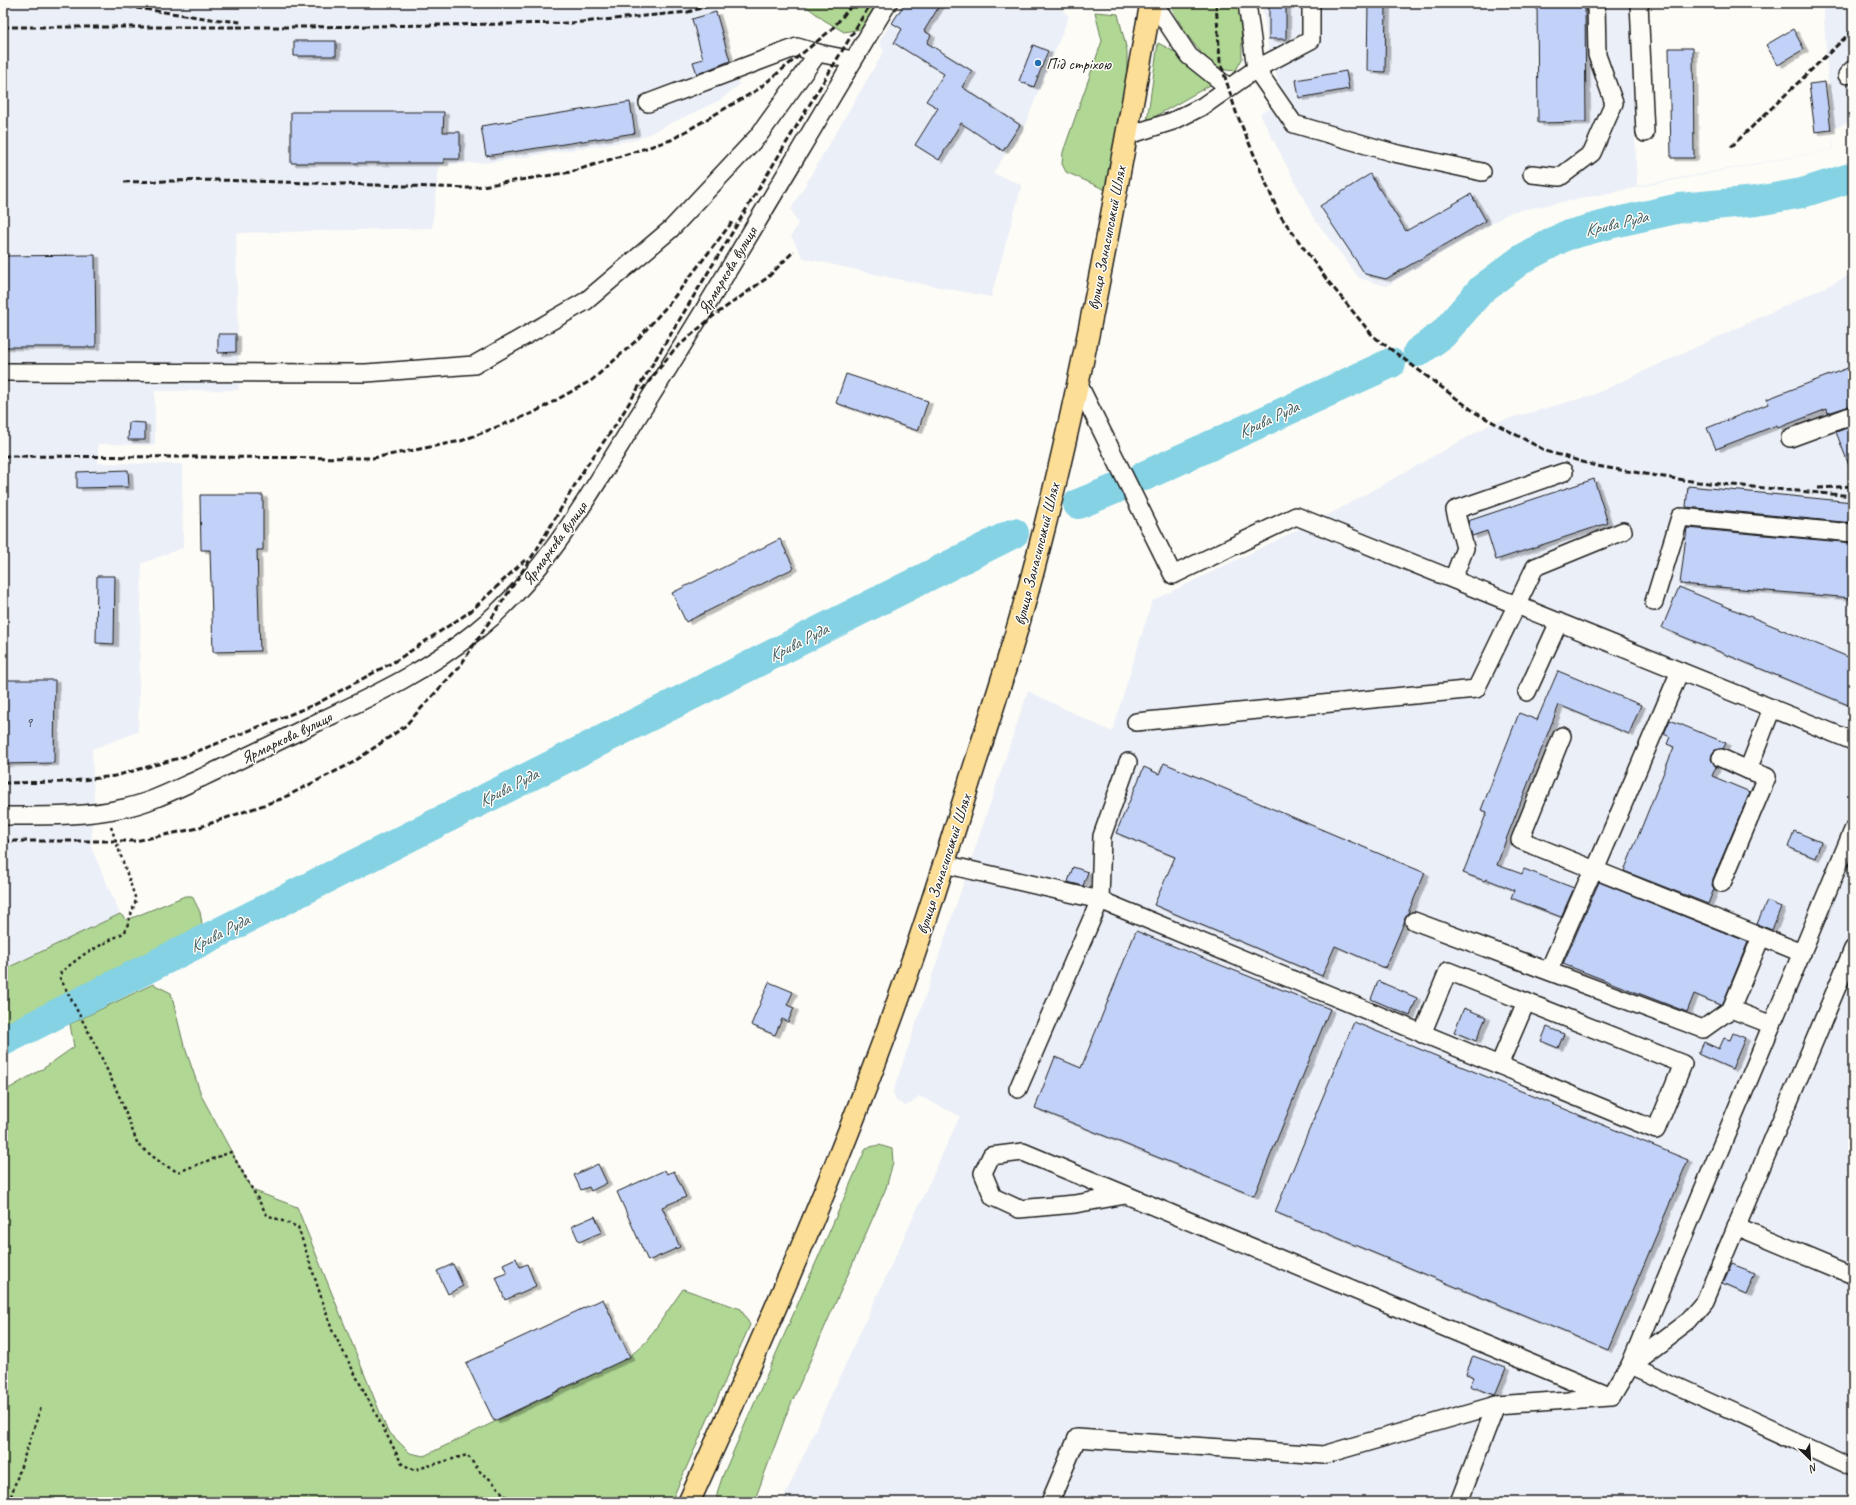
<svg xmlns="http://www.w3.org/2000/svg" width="1856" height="1505" viewBox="0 0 1856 1505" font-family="Caveat,sans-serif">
  <defs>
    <filter id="shadow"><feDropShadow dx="4.5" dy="2.5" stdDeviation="0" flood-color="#0004"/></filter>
  </defs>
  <rect width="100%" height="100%" fill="#fdfcf7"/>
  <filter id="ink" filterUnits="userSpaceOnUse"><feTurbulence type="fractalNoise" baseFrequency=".025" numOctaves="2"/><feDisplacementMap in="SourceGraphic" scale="8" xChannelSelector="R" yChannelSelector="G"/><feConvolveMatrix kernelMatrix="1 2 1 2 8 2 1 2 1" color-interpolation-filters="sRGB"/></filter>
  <g filter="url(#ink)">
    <g fill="#ebeff7">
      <path d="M3 3H727L716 8 739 85 720 100 636 140 492 162 439 165 432 228 236 233 239 390 155 391V445L98 444V463L182 464 183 548 142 563 138 732 92 749 94 800 91 847 120 914 3 970Z"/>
      <path d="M903 3H1060V8L1069 16 1025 125 993 173 1022 185 991 297 897 279 803 258 791 236 798 224 791 209 884 51 879 42Z"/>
      <path d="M1262 3H1630L1637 186 1833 149 1831 130 1823 3H1853V120L1831 130 1834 149 1511 212 1386 286 1359 278 1313 217 1260 114 1284 101 1268 47Z"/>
      <path d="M1853 274V1502H782L960 1116 919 1096 912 1103 905 1106 896 1101 893 1092 1028 691 1112 732 1152 601 1330 514 1493 423 1593 395Z"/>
    </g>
    <g fill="#b0d794" stroke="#667a58">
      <path d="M802 3H877L861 29 844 32 824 20Z"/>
      <path d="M1169 3H1241L1242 59 1236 70C1209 77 1179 23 1169 3Z"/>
      <path d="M1095 12 1118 14 1127 51V76L1106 190 1066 172 1062 164 1063 152 1102 41Z"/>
      <path d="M1158 43C1179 53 1197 67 1212 84L1147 121Z"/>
      <path d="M185 896H192L200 912 203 930 198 934 51 1006 3 1033V970L120 914 127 920Z"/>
      <path d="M153 984 171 993 183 1042 202 1097 252 1190 297 1207 387 1430 410 1453 424 1456 629 1357 646 1342 683 1289 741 1309 750 1325 671 1502H3V1092L44 1068 74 1047 70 1024Z"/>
      <path d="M879 1145 892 1149 893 1162 886 1188 787 1413 754 1502H717V1493L723 1475 866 1148Z"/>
    </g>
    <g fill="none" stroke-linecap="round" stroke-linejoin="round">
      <g stroke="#84d2e3" stroke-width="30">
        <path d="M1418 352 1443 334 1482 289 1522 259 1565 236 1613 223 1680 208 1757 201 1802 193 1853 177"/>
        <path d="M1144 476 1391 363"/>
        <path d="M1078 504 1115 489"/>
        <path d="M3 1041 1014 533"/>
      </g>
    </g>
    <g fill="#c2d1f7" stroke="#1c1c1c" filter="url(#shadow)">
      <path d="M905 3H941L924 31 931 35 927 43 972 71 962 87 1020 125 1003 151 961 123 939 160 915 145 938 108 926 101 944 74 894 43 902 29 892 23Z"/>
      <rect x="1269" y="3" width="17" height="36"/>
      <path d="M1368 3H1386L1385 72 1367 71Z"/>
      <path d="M1537 3H1585L1586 122 1538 123Z"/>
      <path d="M716 12 730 61 697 74 693 62 703 59 692 19Z"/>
      <path d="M1793 29 1804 49 1778 65 1766 45Z"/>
      <rect x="294" y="41" width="42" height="15"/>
      <path d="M1033 45 1048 51 1034 87 1019 81Z"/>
      <path d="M1669 48H1693L1694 158H1671Z"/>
      <path d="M1346 71 1349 89 1299 98 1296 80Z"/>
      <path d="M1825 82 1831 130 1815 132 1809 84Z"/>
      <path d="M630 102 635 133 486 156 481 126Z"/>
      <path d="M291 112H444L443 132H460V159H444V163H291Z"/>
      <path d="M1370 174 1406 231 1471 194 1486 221 1386 279 1365 274 1320 206Z"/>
      <path d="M95 255 96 347H3V256Z"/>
      <path d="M218 334H236V352L218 353Z"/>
      <path d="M1853 366V405L1828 413 1827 409 1778 428 1777 425 1716 449 1707 428 1768 404 1767 399Z"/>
      <path d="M846 374 928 401 918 431 836 403Z"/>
      <path d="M129 422 145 423V440H128Z"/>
      <path d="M1853 426V473H1852L1836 432Z"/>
      <path d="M128 470 129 487 77 488V472Z"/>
      <path d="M1594 479 1608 523 1496 560 1487 531 1472 536 1468 521Z"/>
      <path d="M1688 486 1853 502V523L1686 507Z"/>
      <path d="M200 495H263V550H257L260 651 213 652 210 550H201Z"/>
      <path d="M1687 528 1853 543V598L1680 584Z"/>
      <path d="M780 539 794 568 686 622 672 593Z"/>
      <path d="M97 576H115L114 644 96 643Z"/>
      <path d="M1679 587 1853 659V707L1662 628Z"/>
      <path d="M1558 671 1641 705 1629 734 1559 705 1507 837 1497 865 1522 874 1524 869 1574 888 1561 917 1511 898 1514 890 1486 879 1485 881 1463 873 1487 812 1481 810 1519 713 1537 720Z"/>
      <path d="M3 680H55L54 763 3 764Z"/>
      <path d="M1670 720 1726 743 1723 749 1715 750 1712 754 1711 759 1716 767 1712 776 1750 792 1713 879 1712 885 1714 889 1708 904 1624 871 1674 747 1667 744 1670 737 1664 734Z"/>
      <path d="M1164 763 1425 873 1408 913 1405 917 1404 923 1385 968 1335 946 1322 976 1154 905 1175 857 1116 833 1144 767 1159 774Z"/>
      <path d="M1794 831 1821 842 1815 858 1788 847Z"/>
      <path d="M1073 867 1088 872 1083 886 1068 882Z"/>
      <path d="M1599 882 1748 942 1723 1003 1720 1005 1694 994 1687 1012 1563 964Z"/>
      <path d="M1767 901 1781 907 1772 930 1757 924Z"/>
      <path d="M1136 931 1330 1009 1254 1196 1035 1108 1055 1057 1081 1068Z"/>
      <path d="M1378 981 1417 998 1410 1016 1371 999Z"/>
      <path d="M769 982 793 992 787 1005 794 1008 788 1022 782 1019 775 1035 751 1025Z"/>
      <path d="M1464 1008 1486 1017 1476 1041 1454 1032Z"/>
      <path d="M1354 1022 1688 1160 1608 1350 1275 1212Z"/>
      <path d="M1547 1027 1564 1034 1558 1048 1541 1041Z"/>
      <path d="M1733 1033 1745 1038 1732 1069 1698 1054 1704 1042 1719 1049 1724 1038 1730 1040Z"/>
      <path d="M598 1164 607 1183 591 1191 589 1187 581 1190 574 1175Z"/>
      <path d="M665 1170 667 1174 674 1171 686 1197 662 1207 680 1247 648 1261 617 1192Z"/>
      <path d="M595 1216 602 1232 579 1242 572 1226Z"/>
      <path d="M516 1258 520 1267 527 1264 536 1286 505 1300 496 1277 507 1273 503 1264Z"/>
      <path d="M453 1264 463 1286 448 1294 437 1271Z"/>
      <path d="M1732 1264 1755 1273 1746 1294 1723 1284Z"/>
      <path d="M603 1299 630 1357 494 1421 466 1363Z"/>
      <path d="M1473 1356 1506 1368 1495 1395 1470 1386 1474 1377 1466 1374Z"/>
    </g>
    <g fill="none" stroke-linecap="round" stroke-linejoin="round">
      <defs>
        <g id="minor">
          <path d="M1154 3 1189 56 1228 87"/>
          <path d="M1247 3 1256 69 1294 124 1394 153 1482 172"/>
          <path d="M1639 3 1645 133"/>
          <path d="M1847 75 1853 69"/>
          <path d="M648 103 797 47 818 53"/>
          <path d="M1126 136 1173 121 1203 106 1256 69 1311 40V3"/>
          <path d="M1532 174 1560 177 1592 153 1614 103 1597 55 1596 3"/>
          <path d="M3 372 366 373 474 365 586 301 671 229 759 135 818 53 853 60"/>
          <path d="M1078 383 1173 575 1296 516 1853 741"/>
          <path d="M1790 438 1853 415"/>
          <path d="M1453 579 1465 548 1455 510 1564 472"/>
          <path d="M1654 602 1680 517 1853 533"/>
          <path d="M1527 692 1559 622"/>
          <path d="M1136 722 1476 689 1535 567 1623 531"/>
          <path d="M1562 736 1520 840 1595 870 1680 671"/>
          <path d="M1721 758 1748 770"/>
          <path d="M3 816C44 816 84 817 124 808 150 803 176 789 201 778 230 764 259 751 287 737 352 705 420 677 476 631 546 575 590 493 637 418 724 282 804 141 888 3"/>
          <path d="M1853 830 1630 1365 1853 1467"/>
          <path d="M944 864 1100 900 1656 1130 1683 1064 1448 971 1422 1034"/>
          <path d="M1722 883 1767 777 1748 770 1772 708"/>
          <path d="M1414 921 1703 1029 1731 1009 1772 1025"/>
          <path d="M1549 970 1587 883 1595 870 1802 953"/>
          <path d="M1731 1009 1761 937"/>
          <path d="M1499 1065 1526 1002"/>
          <path d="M1018 1089 1100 900 1102 836 1128 762"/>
          <path d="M1126 1195 1075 1204 1019 1209 993 1197 983 1173 991 1156 1023 1152 1607 1395"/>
          <path d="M1736 1226 1853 1275"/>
          <path d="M1050 1502 1077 1438 1323 1455 1496 1405 1611 1397 1630 1365 1688 1321 1705 1301 1853 949"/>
          <path d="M1459 1502 1496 1405"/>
        </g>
        <path id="major" d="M689 1502C770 1324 848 1146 912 961 933 901 951 841 970 780 995 702 1020 625 1040 545 1086 367 1117 184 1151 3"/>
      </defs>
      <use href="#minor" stroke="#1c1c1c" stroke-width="20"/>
      <use href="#major" stroke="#1c1c1c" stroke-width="24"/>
      <g stroke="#1c1c1c" stroke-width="2.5" stroke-dasharray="3 3" stroke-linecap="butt">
        <path d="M111 827 136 900 125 932 83 955 61 972 60 978 98 1050 120 1098 138 1145 164 1165 178 1172 231 1152 267 1215 298 1227 332 1330 402 1464 414 1470 467 1455 481 1473 491 1480 504 1495 513 1502"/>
        <path d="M9 1502 41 1407"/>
      </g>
      <use href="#minor" stroke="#fdfcf7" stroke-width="17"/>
      <use href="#major" stroke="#fdde96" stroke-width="21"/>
      <g stroke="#1c1c1c" stroke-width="3" stroke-dasharray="6 3" stroke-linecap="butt">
        <path d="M119 3 130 7 211 19 241 22"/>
        <path d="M1216 3 1220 61 1236 112 1279 214 1327 280 1373 336 1476 413 1546 451 1596 466 1664 477 1698 482 1853 496"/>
        <path d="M3 27H305L571 23 688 12 718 3"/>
        <path d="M1731 147 1853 30"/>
        <path d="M124 182 218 180 469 188 571 172 671 140 757 90 831 30 854 3"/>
        <path d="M642 390 674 350 712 317 767 278 794 251"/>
        <path d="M3 456 373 458 461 441 533 413 592 380 637 340 668 305 733 221"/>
        <path d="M1818 488 1853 486"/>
        <path d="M3 783 65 782 115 776 183 757 316 704 397 660 471 611 525 560"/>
        <path d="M3 841H135L194 829 281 799 352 763 404 727 460 666 537 549 585 468 617 423 871 3"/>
      </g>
    </g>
  </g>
  <circle fill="#1f6fb2" stroke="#fdfcf7" stroke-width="1.5" cx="1038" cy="63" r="4"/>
  <g text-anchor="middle" stroke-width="3" stroke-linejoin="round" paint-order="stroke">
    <g font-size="14" fill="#464953">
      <text x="29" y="727">9</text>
    </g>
    <g font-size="16" fill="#1c1c1c" stroke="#fdfcf7" text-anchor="start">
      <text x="1046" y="69">Під стріхою</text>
    </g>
    <g font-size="16" fill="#1c1c1c" stroke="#fdfcf7">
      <text transform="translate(1106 238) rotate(-79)" y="6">вулиця Занасипський Шлях</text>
      <text transform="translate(727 270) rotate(-59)" y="6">Ярмаркова вулиця</text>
      <text transform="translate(554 543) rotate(-54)" y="6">Ярмаркова вулиця</text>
      <text transform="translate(1036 554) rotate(-76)" y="6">вулиця Занасипський Шлях</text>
      <text transform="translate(286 737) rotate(-26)" y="6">Ярмаркова вулиця</text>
      <text transform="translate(943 864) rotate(-72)" y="6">вулиця Занасипський Шлях</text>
    </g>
    <g font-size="17" font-style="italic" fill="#405c62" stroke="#fdfcf7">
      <text transform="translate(1616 223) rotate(-13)" y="6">Крива Руда</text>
      <text transform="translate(1268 419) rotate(-25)" y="6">Крива Руда</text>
      <text transform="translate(798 642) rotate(-27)" y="6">Крива Руда</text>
      <text transform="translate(508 787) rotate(-27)" y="6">Крива Руда</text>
      <text transform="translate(219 933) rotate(-27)" y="6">Крива Руда</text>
    </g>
  </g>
  <rect width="1856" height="1505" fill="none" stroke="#fdfcf7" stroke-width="16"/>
  <rect x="8" y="8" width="1840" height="1489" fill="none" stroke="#1c1c1c" stroke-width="1.5" filter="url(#ink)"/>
  <g transform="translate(1810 1459) rotate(155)" stroke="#fdfcf7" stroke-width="3" paint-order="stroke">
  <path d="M0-3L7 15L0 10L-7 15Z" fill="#1c1c1c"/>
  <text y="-6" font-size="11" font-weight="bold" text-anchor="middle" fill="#1c1c1c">N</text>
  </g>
</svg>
